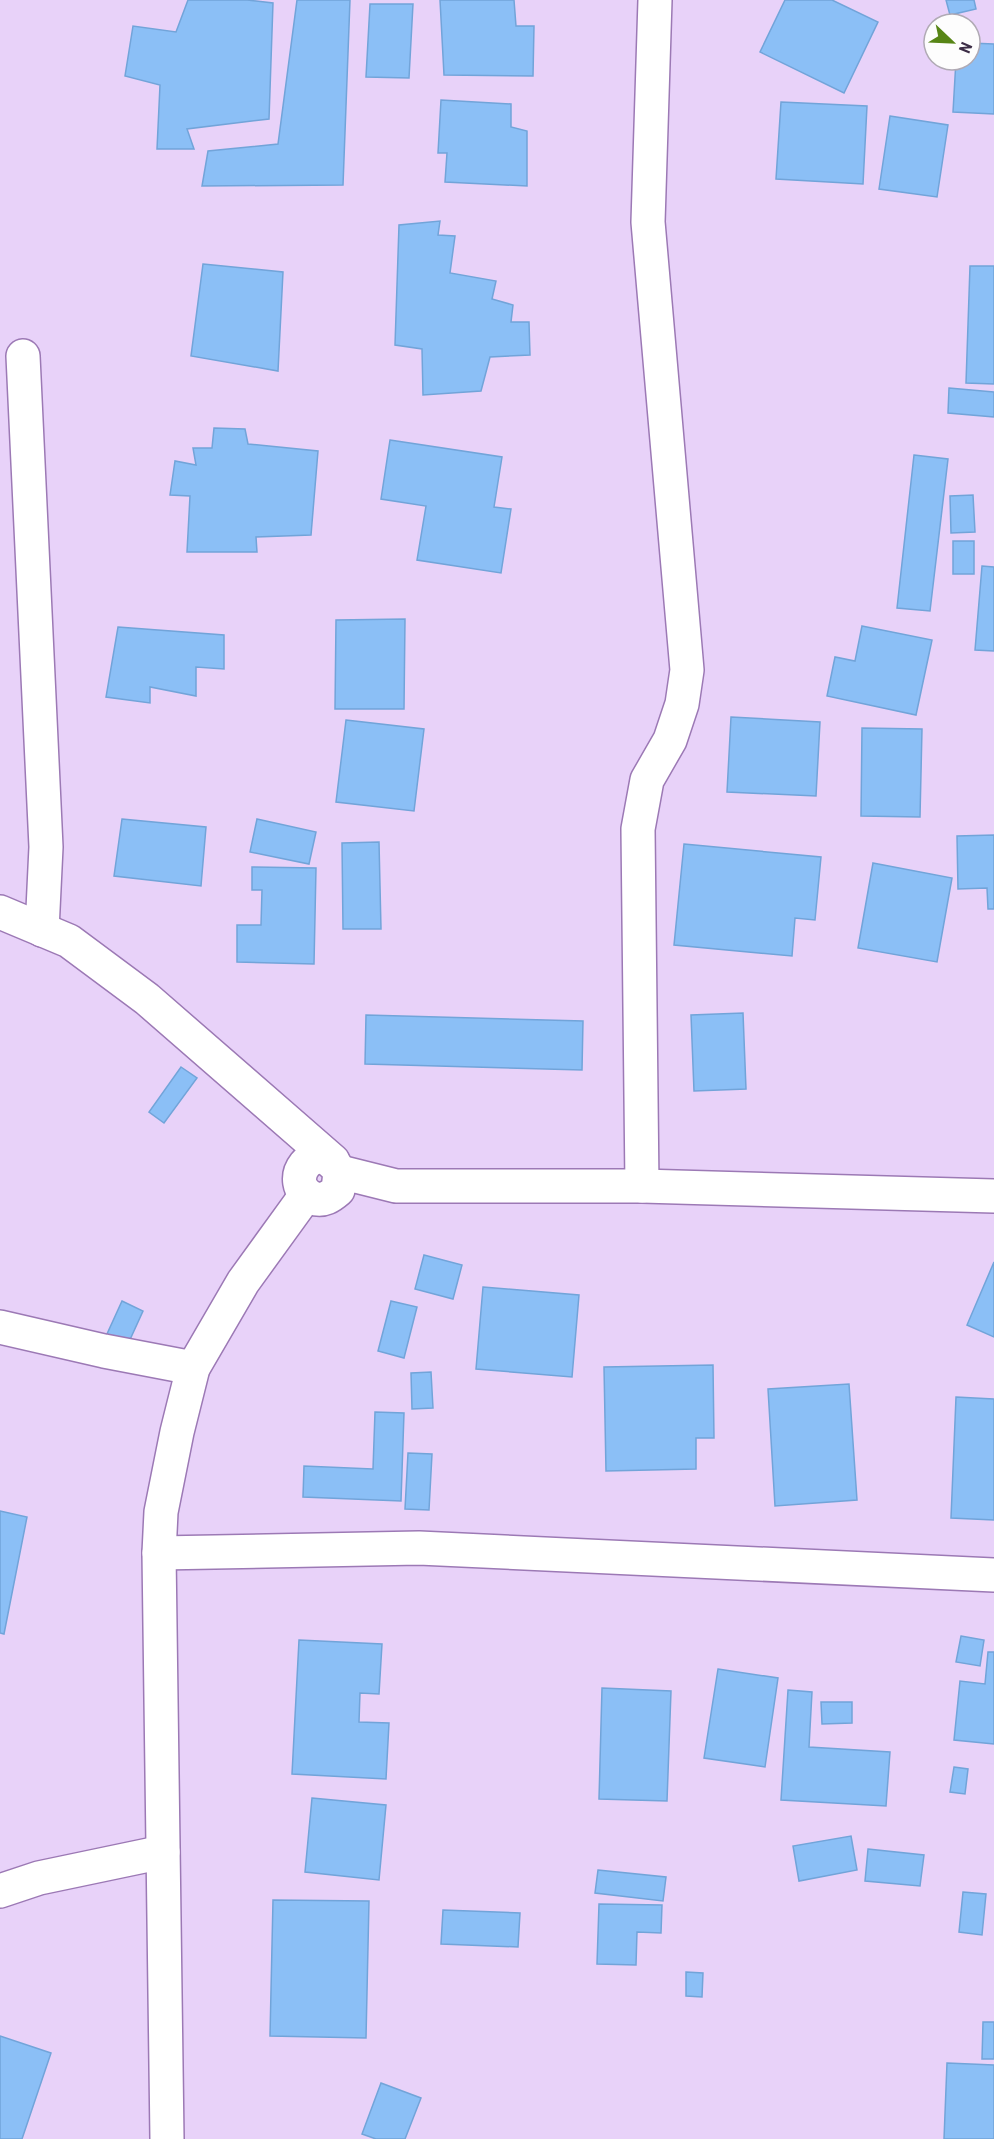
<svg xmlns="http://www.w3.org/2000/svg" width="994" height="2139" viewBox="0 0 994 2139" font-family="'Roboto Condensed',sans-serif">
  <rect width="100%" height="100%" fill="#e8d2f9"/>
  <g fill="#8bbff6" stroke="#72a4d9" stroke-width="1.5">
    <path d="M188 0H247L273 3 269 119 187 129 194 149H157L160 85 125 76 133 26 176 32Z"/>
    <path d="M297 0H350L343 185 202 186 208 151 278 144Z"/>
    <path d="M440 0H514L516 26H534L533 76 444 75Z"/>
    <path d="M785 0H832L878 22 844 93 760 52Z"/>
    <path d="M946 0H974L976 9 950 15Z"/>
    <path d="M370 4H413L409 78 366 77Z"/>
    <path d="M970 43 994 44V114L953 112 956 60H970Z"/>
    <path d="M441 100 511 104V127L527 131V186L445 182 447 153H438Z"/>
    <path d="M781 102 867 106 863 184 776 179Z"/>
    <path d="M890 116 948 125 937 197 879 189Z"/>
    <path d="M440 221 438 235 455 236 450 273 496 281 492 299 513 305 511 322H529L530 355 490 357 481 391 423 395 422 349 395 345 399 225Z"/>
    <path d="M203 264 283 272 278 371 191 356Z"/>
    <path d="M970 266H994V384L966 383Z"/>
    <path d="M949 388 994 392V417L948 413Z"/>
    <path d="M214 428 245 429 248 444 318 451 311 535 256 537 257 552H187L190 496 170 495 175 461 196 465 193 448H212Z"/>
    <path d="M390 440 502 457 494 507 511 509 501 573 417 560 426 506 381 499Z"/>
    <path d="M914 455 948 459 930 611 897 608Z"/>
    <path d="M973 495 975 532 951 533 950 496Z"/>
    <rect x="953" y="541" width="21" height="33"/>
    <path d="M982 566 994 567V651L975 650Z"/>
    <path d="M405 619 404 709H335L336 620Z"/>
    <path d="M862 626 932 640 916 715 827 696 835 657 855 661Z"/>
    <path d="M118 627 224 635V669L196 667V696L150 687V703L106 697Z"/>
    <path d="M731 717 820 722 816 796 727 792Z"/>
    <path d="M346 720 424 729 414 811 336 802Z"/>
    <path d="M862 728 922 729 920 817 861 816Z"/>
    <path d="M122 819 206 827 201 886 114 876Z"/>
    <path d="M257 819 316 832 309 864 250 852Z"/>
    <path d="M994 835V909H988L987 888 958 889 957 836Z"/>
    <path d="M379 842 381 929H343L342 843Z"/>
    <path d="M684 844 821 857 815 920 795 918 792 956 674 945Z"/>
    <path d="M873 863 952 878 937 962 858 948Z"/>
    <path d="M252 867 316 868 314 964 237 962V925H261L262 890H252Z"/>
    <path d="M743 1013 746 1089 694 1091 691 1015Z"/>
    <path d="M366 1015 583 1021 582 1070 365 1064Z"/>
    <path d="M181 1067 197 1078 164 1123 149 1112Z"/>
    <path d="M424 1255 462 1265 453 1299 415 1289Z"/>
    <path d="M994 1262V1337L967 1325Z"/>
    <path d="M483 1287 579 1295 572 1377 476 1369Z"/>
    <path d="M122 1301 143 1311 128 1344 107 1334Z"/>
    <path d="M391 1301 417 1307 404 1358 378 1351Z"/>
    <path d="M713 1365 714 1438H696V1469L606 1471 604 1367Z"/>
    <path d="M431 1372 433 1408 412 1409 411 1373Z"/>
    <path d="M849 1384 857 1500 775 1506 768 1389Z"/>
    <path d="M956 1397 994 1399V1520L951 1518Z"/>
    <path d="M375 1412 404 1413 401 1501 303 1497 304 1466 373 1469Z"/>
    <path d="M408 1453 432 1454 429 1510 405 1509Z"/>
    <path d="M0 1511 27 1517 4 1634 0 1633Z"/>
    <path d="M961 1636 984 1640 980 1666 956 1662Z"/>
    <path d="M299 1640 382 1644 379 1694 360 1693 359 1722 389 1723 386 1779 292 1774Z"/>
    <path d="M988 1652H994V1744L954 1740 960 1681 985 1684Z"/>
    <path d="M718 1669 778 1678 765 1767 704 1758Z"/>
    <path d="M602 1688 671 1691 667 1801 599 1799Z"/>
    <path d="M788 1690 812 1692 809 1747 890 1752 886 1806 781 1800Z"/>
    <path d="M821 1702H852V1723L822 1724Z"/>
    <path d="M954 1767 968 1769 965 1794 950 1792Z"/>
    <path d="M312 1798 386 1805 379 1880 305 1872Z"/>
    <path d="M851 1836 857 1870 799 1881 793 1846Z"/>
    <path d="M868 1849 924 1855 920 1886 865 1881Z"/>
    <path d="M598 1870 666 1877 663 1901 595 1893Z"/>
    <path d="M963 1892 986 1894 982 1935 959 1932Z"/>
    <path d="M273 1900 369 1901 366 2038 270 2036Z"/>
    <path d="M599 1904 662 1905 661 1933 637 1932 636 1965 597 1964Z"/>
    <path d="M443 1910 520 1913 518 1947 441 1944Z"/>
    <path d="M686 1972 703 1973 702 1997 686 1996Z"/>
    <path d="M983 2022H994V2059H982Z"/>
    <path d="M0 2036 51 2053 22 2139H0Z"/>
    <path d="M947 2063 994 2065V2139H944Z"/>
    <path d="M381 2083 421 2098 405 2139H376L362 2134Z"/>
  </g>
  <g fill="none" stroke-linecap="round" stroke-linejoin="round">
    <defs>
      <g id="minor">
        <path d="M23 356 46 847 42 930"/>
        <path d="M0 912 69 941 147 999 333 1161"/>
        <path d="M340 1172 338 1190C331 1196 323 1202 313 1198 280 1184 315 1132 340 1172L396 1186H642L994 1196"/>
        <path d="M642 1186 638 829 647 780 670 740 682 704 687 670 648 222 655 0"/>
        <path d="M0 1327 104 1351 193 1368"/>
        <path d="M159 1553 419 1548 994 1575"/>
        <path d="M0 1891 39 1878 163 1852"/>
        <path d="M167 2139 159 1553 161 1512 177 1432 193 1368 243 1282 306 1195"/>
      </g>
    </defs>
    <use href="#minor" stroke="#9c79b5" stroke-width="36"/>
    <use href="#minor" stroke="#fff" stroke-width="33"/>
  </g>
  <g transform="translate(952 42) rotate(113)"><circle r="28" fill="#fdfdfd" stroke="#b0aab4" stroke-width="1.5"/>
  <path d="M0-4.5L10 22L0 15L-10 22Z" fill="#578516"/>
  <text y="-9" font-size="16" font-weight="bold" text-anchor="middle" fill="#3c2d46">N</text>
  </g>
</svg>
